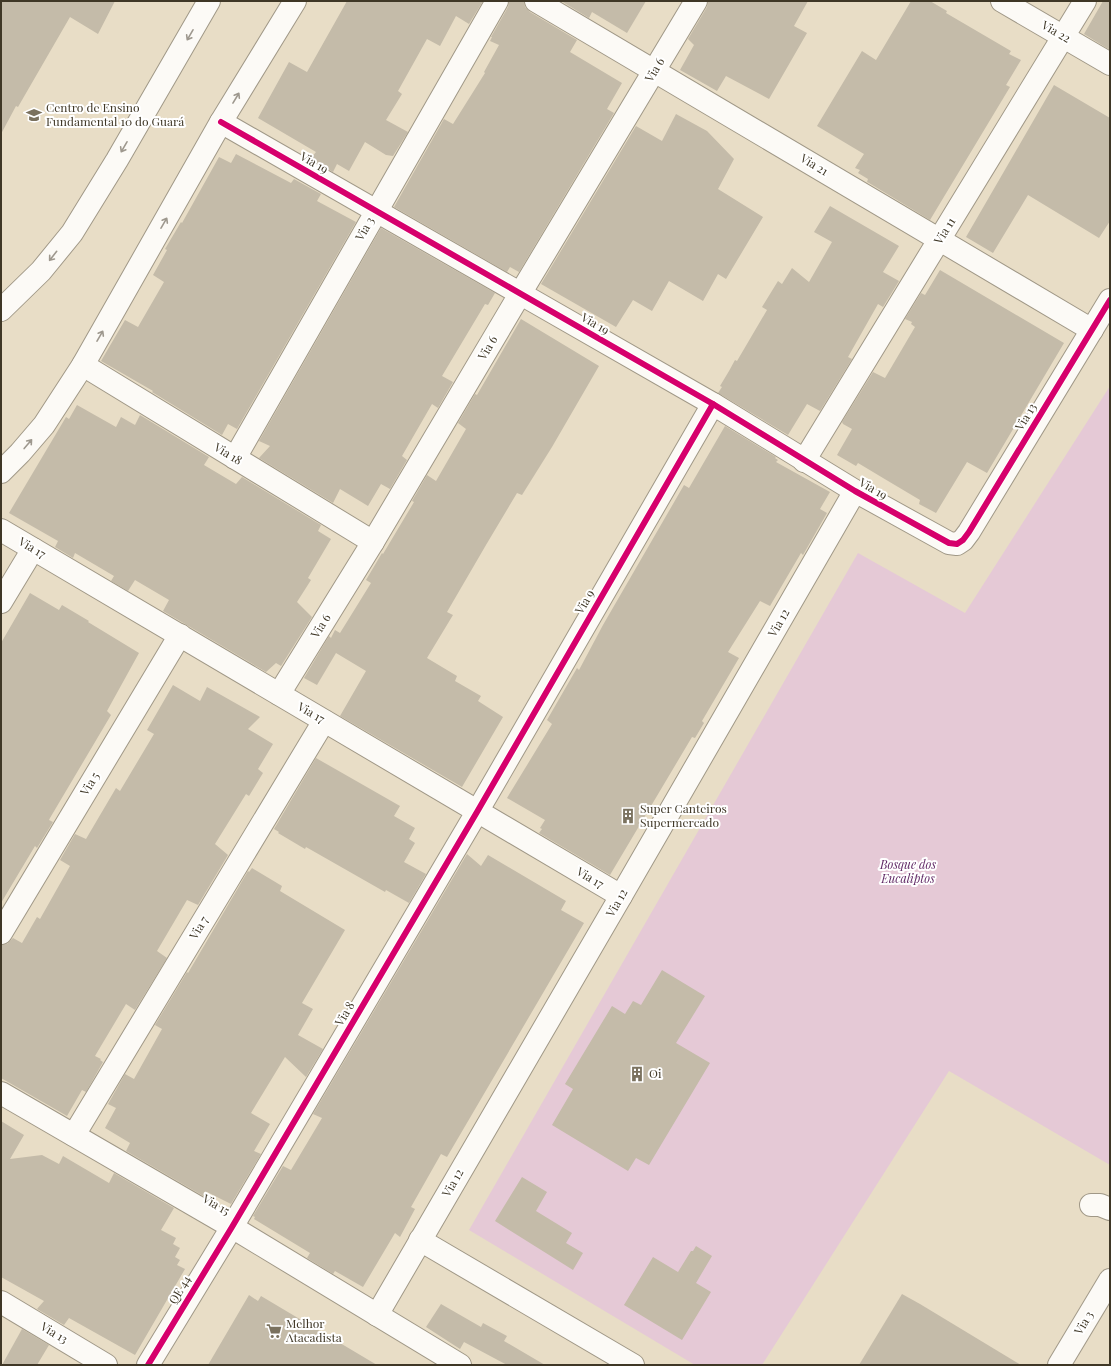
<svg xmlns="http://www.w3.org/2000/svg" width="1111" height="1366" viewBox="0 0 1111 1366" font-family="'Playfair Display',serif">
  <rect width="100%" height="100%" fill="#e8ddc6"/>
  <path fill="#e5c9d6" d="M1110 386V1165L949 1071 762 1365H695L469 1230 858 553 965 613Z"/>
  <g fill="#c4bba9">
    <path d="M1 1H115L98 34 70 17 18 107 16 106 1 134Z"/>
    <path d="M347 1H483L469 24 456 16 440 46 427 39 398 91 402 94 386 120 408 132 393 156 386 155 365 142 349 171 337 164 333 172 310 159 316 152 258 118 289 62 307 72Z"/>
    <path d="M509 1H524L525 7 530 12 577 40 570 52 622 83 607 109 614 113 519 272 510 267 507 272 394 207 444 119 453 124 485 73 484 72 499 45 490 41 492 37H491L508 7Z"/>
    <path d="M561 1H646L627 33 592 12 589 18Z"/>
    <path d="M708 1H808L794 26 807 33 769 99 726 76 717 91 680 70 694 45 688 39 707 7Z"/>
    <path d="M911 1H930L947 11 946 13 1011 51 1009 54 1021 60 1006 85 1010 87 930 220 869 183 867 182 868 179 858 173 860 170 855 168 864 154 817 126 862 51 876 60Z"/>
    <path d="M1103 1H1110V50L1084 34Z"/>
    <path d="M1054 85 1110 118V221L1099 238 1028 195 993 253 966 237Z"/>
    <path d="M676 114 707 131 734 159 718 189 763 217 726 279 718 274 703 301 669 281 652 311 633 300 616 327 541 284 636 126 662 141Z"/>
    <path d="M236 154 291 183 294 179 321 194 317 201 356 222 237 429 228 424 222 435 152 392 153 391 101 361 125 320 138 327 164 282 153 275 167 250 165 249 181 222 182 223 219 157 231 163Z"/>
    <path d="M830 206 899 246 883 272 899 281 883 307 878 304 848 357 852 359 820 411 807 404 788 435 718 393 722 387 720 386 729 371 735 360 737 361 767 310 762 307 778 281 782 284 792 268 809 282 832 242 814 232Z"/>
    <path d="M381 228 495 293 488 305 485 304 442 376 453 382 438 408 432 404 402 456 407 460 390 489 381 484 368 506 340 489 333 503 259 458 270 446 259 441Z"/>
    <path d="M940 270 1064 343 987 473 967 462 936 513 919 504 920 500 883 478 858 463 856 466 837 455 852 429 843 424 842 422 873 372 885 378 915 327 911 324 912 322 905 319 921 293 925 295Z"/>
    <path d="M521 319 599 366 552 447 522 495 517 493 486 545 447 612 453 615 427 658 457 676 455 681 481 696 478 701 503 717 462 787 340 716 366 671 336 653 317 685 304 678 329 636 331 638 335 630 340 633 371 583 366 580 382 553 383 554 414 502 412 501 427 475 436 481 466 429 458 423 475 394 477 395Z"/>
    <path d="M77 405 116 427 121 417 135 425 140 415 209 457 204 465 236 484 242 477 321 525 318 531 331 539 308 578 311 580 297 602 312 617 281 666 276 663 266 672 163 611 169 600 135 580 128 591 111 581 114 576 75 553 73 558 55 547 58 541 9 513 66 417 69 419Z"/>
    <path d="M725 426 776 457 775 458 778 460 776 462 830 492 820 509 827 513 803 555 801 553 770 606 760 601 728 652 739 658 702 721 704 723 695 738 692 737 610 875 539 833 542 829 540 828 545 820 507 798 552 724 547 720 577 668 579 670 603 625 684 485 689 488Z"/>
    <path d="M30 593 59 610 62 605 89 621 88 622 139 653 107 711 111 715 50 818 49 820 53 822 37 848 35 846 1 903V643Z"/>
    <path d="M173 685 200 701 207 687 260 717 248 729 273 744 258 769 263 773 249 796 246 794 215 844 228 855 198 905 187 900 157 951 167 958 135 1010 126 1004 95 1056 101 1059 100 1060 103 1062 86 1092 82 1090 67 1116 1 1078V945L7 944 13 938 22 943 37 917 40 919 70 866 60 860 75 834 86 839 116 788 120 791 154 734 147 730Z"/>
    <path d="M316 758 400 806 394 816 415 828 409 839 415 843 404 862 426 874 409 903 386 890 385 892 306 847 305 849 278 833 279 832 274 829Z"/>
    <path d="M467 854 481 866 488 855 566 901 561 910 584 923 447 1157 441 1154 411 1207 415 1209 400 1237 395 1233 363 1287 335 1271 333 1274 307 1258 310 1253 254 1219 255 1217 253 1216 283 1166 291 1170 322 1118 313 1114Z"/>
    <path d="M252 868 282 886 280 891 345 930 302 1003 313 1009 298 1035 323 1049 306 1077 285 1057 251 1113 270 1124 254 1151 261 1154 231 1204 207 1192 205 1197 126 1151 130 1143 105 1128 116 1108 108 1104 125 1074 134 1079 162 1029 155 1025 187 972 188 973 248 871 249 872Z"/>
    <path d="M662 970 705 996 676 1043 710 1063 649 1165 636 1158 628 1171 552 1125 573 1089 565 1084 612 1006 625 1014 633 1001 641 1005Z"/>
    <path d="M1 1121 24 1135 10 1159 42 1155 59 1164 63 1156 109 1183 114 1173 174 1208 161 1230 176 1238 173 1244 180 1248 175 1257 180 1260 177 1265 185 1269 135 1355 69 1318 64 1325 37 1309 44 1301 1 1277Z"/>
    <path d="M522 1177 547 1192 536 1211 572 1233 566 1243 583 1253 573 1270 495 1221Z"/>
    <path d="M696 1246 712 1256 696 1283 711 1292 682 1340 624 1305 653 1257 678 1272 691 1251H693Z"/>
    <path d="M902 1294 920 1304 1021 1365H859Z"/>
    <path d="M249 1295 258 1301 261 1296 377 1365H208Z"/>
    <path d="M441 1304 481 1327 483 1323 507 1336 504 1341 545 1365H507L464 1342 460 1349 426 1327Z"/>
    <path d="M22 1329 49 1345 37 1365H2Z"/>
  </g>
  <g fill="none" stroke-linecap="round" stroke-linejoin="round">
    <defs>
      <g id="minor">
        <path d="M536 1 1092 330"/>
        <path d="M1002 1 1110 64"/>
        <path d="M221 122 713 404 855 491 949 543 957 544 963 540 969 532 1110 300"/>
        <path d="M83 365 373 542"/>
        <path d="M235 458 497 1"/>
        <path d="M804 461 1085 1"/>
        <path d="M1 530 621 896"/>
        <path d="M1 602 33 549"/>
        <path d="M279 694 373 542 520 294 696 1"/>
        <path d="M1 933 180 635"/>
        <path d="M1 1093 232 1227 460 1365"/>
        <path d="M74 1135 324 721"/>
        <path d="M1091 1205H1100L1110 1209"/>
        <path d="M420 1240 633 1365"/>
        <path d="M1 1302 106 1365"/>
        <path d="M377 1315 621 896 855 491"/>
        <path d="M148 1365 232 1227 477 812 713 404"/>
        <path d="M1059 1365 1110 1280"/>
      </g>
      <g id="tertiary">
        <path d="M1 310 41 271 72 233 117 160 209 1"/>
        <path d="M1 472 20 453 44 425 83 365 221 122 295 1"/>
      </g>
    </defs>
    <use href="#minor" stroke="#a09887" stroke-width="24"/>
    <use href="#tertiary" stroke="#a09887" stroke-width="24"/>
    <use href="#minor" stroke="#fcfaf6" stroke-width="22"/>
    <use href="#tertiary" stroke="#fcfaf6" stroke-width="22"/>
    <defs>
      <g id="cycleway">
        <path d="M221 122 713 404 855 491 949 543 957 544 963 540 969 532 1110 300"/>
        <path d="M148 1365 232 1227 477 812 713 404"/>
      </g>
    </defs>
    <use href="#cycleway" stroke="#fff" stroke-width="8"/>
    <use href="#cycleway" stroke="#d6006c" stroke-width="6"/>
  </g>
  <defs><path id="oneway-shaft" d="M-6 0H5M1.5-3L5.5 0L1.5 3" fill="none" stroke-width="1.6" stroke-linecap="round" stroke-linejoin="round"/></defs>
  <g stroke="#9e988e">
    <use href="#oneway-shaft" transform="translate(190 35) rotate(120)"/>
    <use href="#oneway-shaft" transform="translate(236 98) rotate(-59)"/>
    <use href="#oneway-shaft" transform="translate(124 147) rotate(120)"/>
    <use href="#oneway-shaft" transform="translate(164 223) rotate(-60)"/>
    <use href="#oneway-shaft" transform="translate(53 256) rotate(128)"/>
    <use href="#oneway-shaft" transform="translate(100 336) rotate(-60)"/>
    <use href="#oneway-shaft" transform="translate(28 444) rotate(-50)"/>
  </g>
  <defs>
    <symbol id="school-bare" viewBox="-9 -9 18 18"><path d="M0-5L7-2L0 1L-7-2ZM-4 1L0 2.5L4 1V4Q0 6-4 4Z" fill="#7a715e" stroke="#fff" stroke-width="2.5" paint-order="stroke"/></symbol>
    <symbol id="building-bare" viewBox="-9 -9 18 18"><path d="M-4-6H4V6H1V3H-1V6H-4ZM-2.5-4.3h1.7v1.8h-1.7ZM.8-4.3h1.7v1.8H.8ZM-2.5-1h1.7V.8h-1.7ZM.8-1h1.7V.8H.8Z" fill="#7a715e" stroke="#fff" stroke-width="2.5" paint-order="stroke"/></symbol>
    <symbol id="supermarket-bare" viewBox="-9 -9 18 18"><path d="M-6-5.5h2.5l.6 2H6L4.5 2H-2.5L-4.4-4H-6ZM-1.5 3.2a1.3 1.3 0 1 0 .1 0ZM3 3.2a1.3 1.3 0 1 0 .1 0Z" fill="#7a715e" stroke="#fff" stroke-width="2.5" paint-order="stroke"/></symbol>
  </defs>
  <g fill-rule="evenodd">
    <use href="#school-bare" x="23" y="104" width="22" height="22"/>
    <use href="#building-bare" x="617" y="805" width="22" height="22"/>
    <use href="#building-bare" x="626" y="1063" width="22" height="22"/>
    <use href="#supermarket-bare" x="263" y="1320" width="22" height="22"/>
  </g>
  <g text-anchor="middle" stroke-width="4" stroke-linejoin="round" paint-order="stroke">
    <g font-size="12" fill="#3f3726" stroke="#fff">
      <text transform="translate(1056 32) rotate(30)" y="4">Via 22</text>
      <text transform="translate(655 70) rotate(-59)" y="4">Via 6</text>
      <text transform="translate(314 163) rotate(30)" y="4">Via 19</text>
      <text transform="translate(814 165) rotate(31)" y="4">Via 21</text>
      <text transform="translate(365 229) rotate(-60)" y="4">Via 3</text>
      <text transform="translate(945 231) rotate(-58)" y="4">Via 11</text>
      <text transform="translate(595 324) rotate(30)" y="4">Via 19</text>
      <text transform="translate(488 348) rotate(-59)" y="4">Via 6</text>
      <text transform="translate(1026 417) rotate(-59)" y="4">Via 13</text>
      <text transform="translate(228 454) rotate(31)" y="4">Via 18</text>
      <text transform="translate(873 489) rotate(30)" y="4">Via 19</text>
      <text transform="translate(32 548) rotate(31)" y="4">Via 17</text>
      <text transform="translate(585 602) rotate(-60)" y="4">Via 9</text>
      <text transform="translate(779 623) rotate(-60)" y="4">Via 12</text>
      <text transform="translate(321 626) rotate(-58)" y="4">Via 6</text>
      <text transform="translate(311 713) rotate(30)" y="4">Via 17</text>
      <text transform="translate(90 784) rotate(-59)" y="4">Via 5</text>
      <text transform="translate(590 878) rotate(31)" y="4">Via 17</text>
      <text transform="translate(617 903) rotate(-60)" y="4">Via 12</text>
      <text transform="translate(199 928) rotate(-59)" y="4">Via 7</text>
      <text transform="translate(345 1014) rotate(-59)" y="4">Via 8</text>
      <text transform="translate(453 1183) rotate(-60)" y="4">Via 12</text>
      <text transform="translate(216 1205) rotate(30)" y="4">Via 15</text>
      <text transform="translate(180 1290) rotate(-59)" y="4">QE 44</text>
      <text transform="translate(1084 1323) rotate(-59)" y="4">Via 3</text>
      <text transform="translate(54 1333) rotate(31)" y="4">Via 13</text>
    </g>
    <g font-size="12" fill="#3f3726" stroke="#fff" text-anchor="start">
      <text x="46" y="112">Centro de Ensino<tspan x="46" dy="14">Fundamental 10 do Guará</tspan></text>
      <text x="640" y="813">Super Canteiros<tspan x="640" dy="14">Supermercado</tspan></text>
      <text x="649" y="1078">Oi</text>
      <text x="286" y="1328">Melhor<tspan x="286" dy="14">Atacadista</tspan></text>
    </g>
    <g font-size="12" font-style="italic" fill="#602965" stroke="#fff">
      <text x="908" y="869">Bosque dos<tspan x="908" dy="14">Eucaliptos</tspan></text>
    </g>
  </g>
  <rect width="1111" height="1366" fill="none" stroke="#3f3726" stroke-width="4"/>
</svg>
